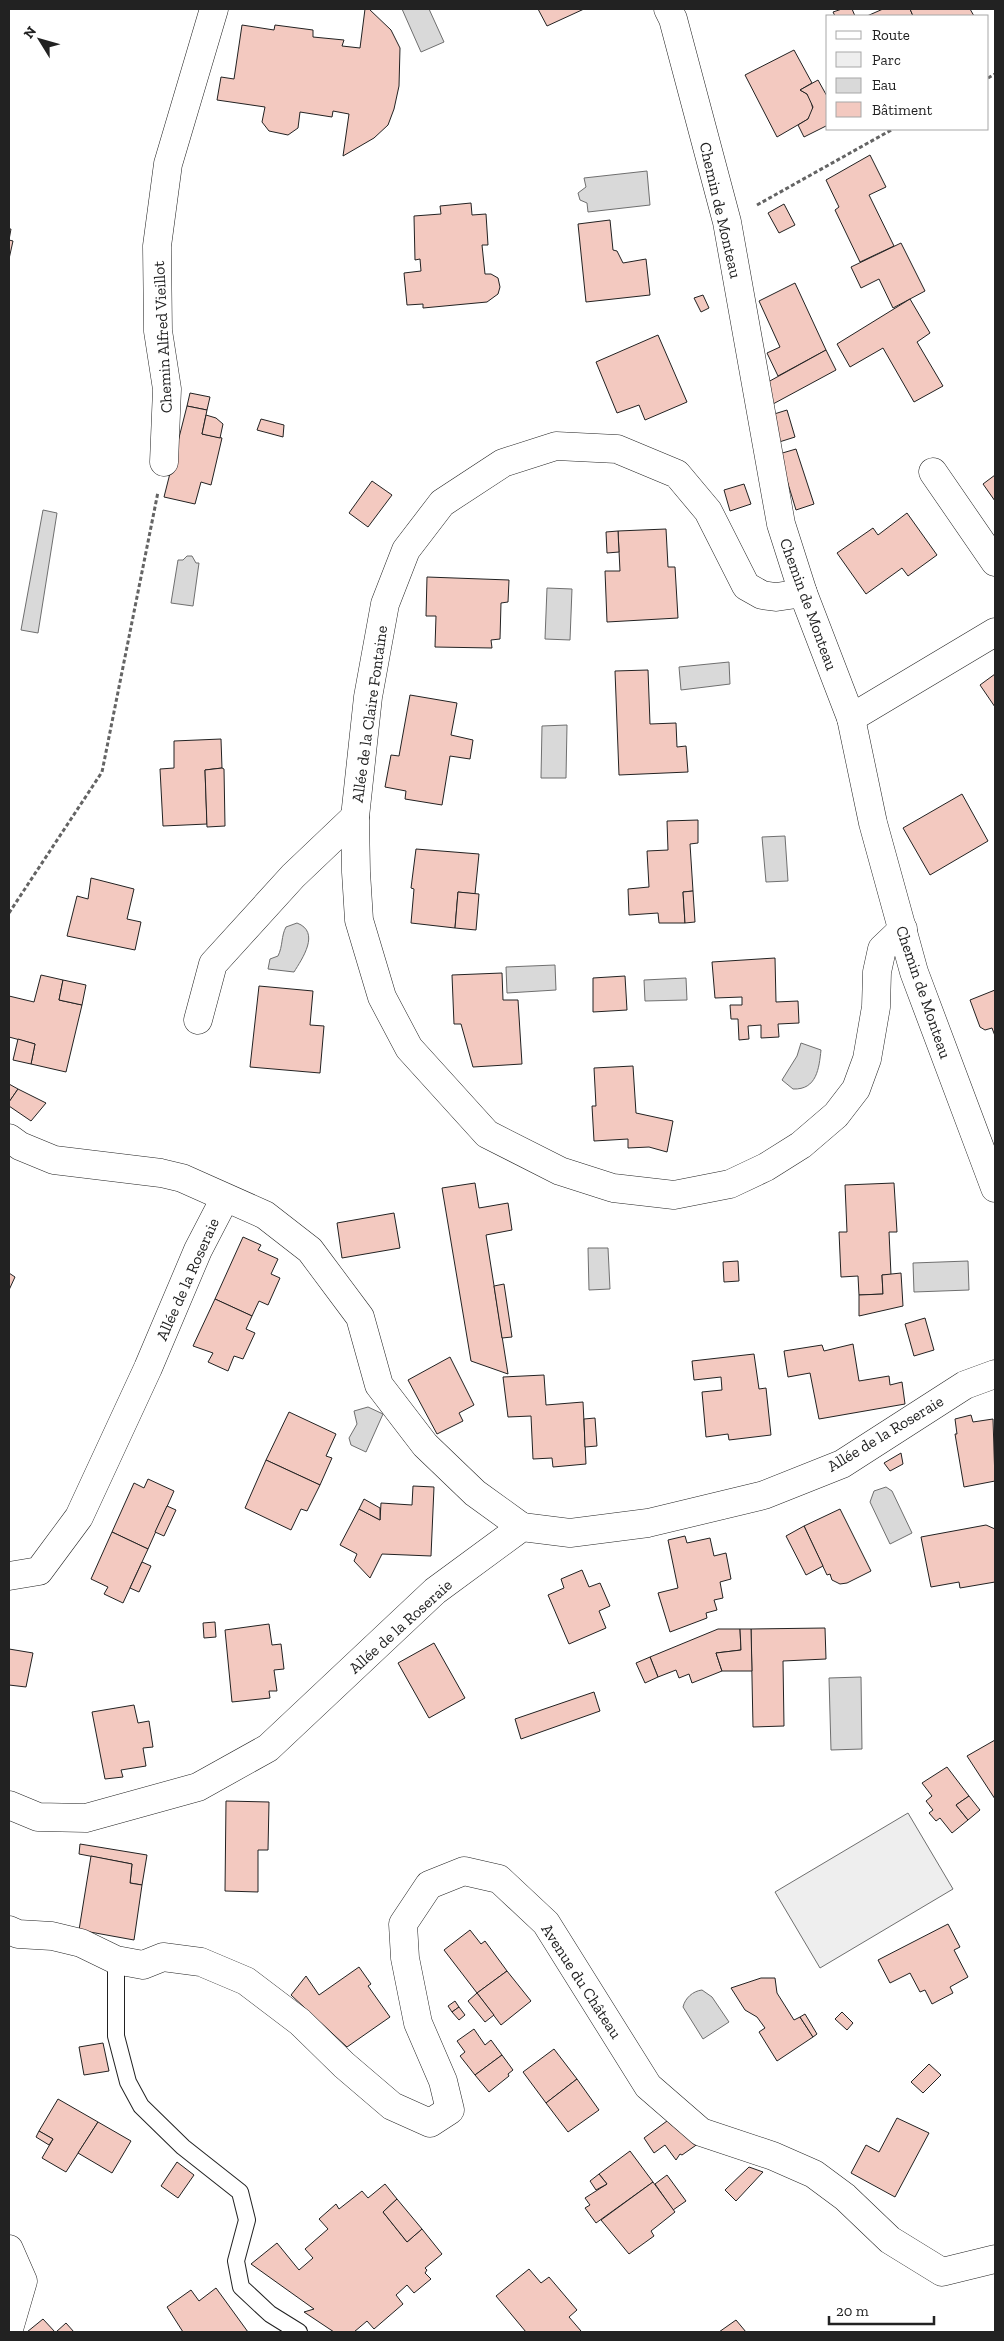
<svg xmlns="http://www.w3.org/2000/svg" width="1004" height="2341" viewBox="0 0 1004 2341" font-family="'Zilla Slab',serif">
  <rect width="100%" height="100%" fill="#fff"/>
  <path fill="#eee" stroke="#6f6f6f" d="M908 1813 953 1889 820 1968 775 1892Z"/>
  <g fill="#d9d9d9" stroke="#6f6f6f">
    <path d="M402 9H429L444 42 421 52Z"/>
    <path d="M647 171 650 205 588 212 587 203 580 200 578 193 586 187 584 178Z"/>
    <path d="M43 510 57 513 38 633 21 630Z"/>
    <path d="M187 556H192L196 563H199L193 606 171 603 178 560H183Z"/>
    <path d="M547 588 572 589 570 640 545 639Z"/>
    <path d="M729 662 730 684 681 690 679 667Z"/>
    <path d="M567 725 566 778H541L542 726Z"/>
    <path d="M785 836 788 881 766 882 762 837Z"/>
    <path d="M297 923C321 932 302 959 294 972L268 969 270 959 278 956C283 946 281 936 286 927Z"/>
    <path d="M555 965 556 990 507 993 506 967Z"/>
    <path d="M686 978 687 1000 645 1001 644 980Z"/>
    <path d="M801 1043 821 1050C819 1068 817 1090 793 1089L782 1080 797 1056Z"/>
    <path d="M588 1248H608L610 1289 589 1290Z"/>
    <path d="M968 1261 969 1290 914 1292 913 1263Z"/>
    <path d="M368 1407 383 1414 366 1452 351 1445 349 1438 357 1424 354 1411Z"/>
    <path d="M886 1487 892 1491 912 1533 890 1544 870 1502 874 1491Z"/>
    <path d="M861 1677 862 1749 831 1750 829 1678Z"/>
    <path d="M702 1990 712 1997 729 2022 703 2039 683 2007C685 1998 693 1991 702 1990Z"/>
  </g>
  <g fill="#f3c9c0" stroke="#222">
    <path d="M365 9H369L391 30 400 48 399 86 394 109 388 125 374 138 343 156 349 114 333 111 332 117 300 112 298 128 288 135 269 131 262 122 265 107 217 100 221 77 234 79 242 25 274 30 275 25 313 30V37L344 40 342 46 360 48Z"/>
    <path d="M538 9H584L547 26Z"/>
    <path d="M842 9H852L855 16H835L833 12Z"/>
    <path d="M883 9H910L913 16H867Z"/>
    <path d="M910 9H970L974 16H913Z"/>
    <path d="M794 50 812 83 800 90 807 94 811 100 813 110 808 119 777 137 745 75Z"/>
    <path d="M818 80 828 98V125L804 137 798 125 808 119 813 107 807 94 800 90Z"/>
    <path d="M870 155 886 187 869 195 894 246 860 262 835 210 839 207 826 180Z"/>
    <path d="M471 203 472 215 486 214 488 245H482L485 274H491L498 278 500 287 498 294 487 302 423 308V304L407 305 404 273 421 271 420 259 415 260 414 216 441 214 440 206Z"/>
    <path d="M784 204 795 225 779 233 768 213Z"/>
    <path d="M610 220 613 250 617 251 623 263 646 259 650 295 586 302 578 224Z"/>
    <path d="M9 229H11L9 240 13 241 9 259Z"/>
    <path d="M901 243 925 291 893 308 879 279 861 288 851 267Z"/>
    <path d="M795 283 826 350 778 376 767 353 780 347 759 301Z"/>
    <path d="M703 295 709 308 701 312 694 298Z"/>
    <path d="M910 299 930 333 917 342 943 386 914 402 883 348 850 367 837 344Z"/>
    <path d="M658 335 687 402 645 420 639 405 617 413 596 362Z"/>
    <path d="M826 350 836 370 773 404 768 382Z"/>
    <path d="M190 393 210 397 207 410 187 406Z"/>
    <path d="M187 406 207 410 202 434 222 438 211 485 201 482 195 504 164 497Z"/>
    <path d="M787 410 795 437 776 443 771 415Z"/>
    <path d="M206 415 216 418 223 424 220 438 202 434Z"/>
    <path d="M261 419 284 425 283 437 257 430Z"/>
    <path d="M796 449 814 504 796 510 779 454Z"/>
    <path d="M995 475V501L983 484Z"/>
    <path d="M372 481 392 495 368 527 349 513Z"/>
    <path d="M744 484 751 504 730 511 724 490Z"/>
    <path d="M907 513 937 555 908 576 902 568 866 594 837 553 873 528 878 535Z"/>
    <path d="M666 529 668 567H675L678 618 607 622 605 571H620L618 531Z"/>
    <path d="M618 531 619 552 607 553 606 532Z"/>
    <path d="M427 577 509 580 508 602 501 603 500 639 491 640 492 648 435 647 436 616H426Z"/>
    <path d="M648 670 650 724 676 723 677 747 686 746 688 772 619 775 615 671Z"/>
    <path d="M995 674V707L980 685Z"/>
    <path d="M410 695 457 703 451 735 473 740 470 759 450 756 442 805 405 799 406 791 385 787 391 755 399 756Z"/>
    <path d="M221 739 222 768 205 770 207 824 163 826 160 769 174 768V741Z"/>
    <path d="M222 768 224 769 225 826 207 827 205 770Z"/>
    <path d="M962 794 988 841 930 875 903 828Z"/>
    <path d="M698 820V843L690 844 693 891 683 892 685 923H659L658 913 629 915 628 889 649 887 647 851 668 850 667 821Z"/>
    <path d="M416 849 479 854 475 894 458 892 455 928 411 923 414 889 411 888Z"/>
    <path d="M91 878 134 889 127 919 141 922 135 950 67 936 77 896 88 899Z"/>
    <path d="M693 891 695 922 685 923 683 892Z"/>
    <path d="M458 892 479 894 476 930 455 928Z"/>
    <path d="M775 958 776 1002 798 1001 799 1023 778 1024 779 1037 761 1038V1025L748 1026 749 1039 739 1040 738 1019H731L730 1005H742V997L715 998 712 962Z"/>
    <path d="M502 973 503 1000H518L522 1064 473 1067 461 1024H454L452 975Z"/>
    <path d="M41 975 63 980 59 1000 82 1005 66 1072 31 1064 35 1044 9 1037V996L34 1002Z"/>
    <path d="M625 976 627 1010 593 1012V978Z"/>
    <path d="M63 980 86 985 82 1005 59 1000Z"/>
    <path d="M259 986 313 991 310 1025 324 1026 320 1073 250 1067Z"/>
    <path d="M995 990V1036L992 1028 985 1030 980 1027 970 1000Z"/>
    <path d="M18 1039 35 1044 31 1064 13 1060Z"/>
    <path d="M633 1066 636 1113 673 1121 667 1152 649 1147 628 1148V1139L594 1141 592 1106H596L594 1068Z"/>
    <path d="M9 1084 18 1089 9 1102Z"/>
    <path d="M18 1089 46 1103 31 1121 9 1106V1102Z"/>
    <path d="M475 1183 479 1208 508 1203 512 1230 486 1235 508 1374 471 1361 442 1188Z"/>
    <path d="M894 1183 897 1232H889L891 1275H882L883 1294 859 1295 858 1276 841 1277 839 1232H847L845 1185Z"/>
    <path d="M394 1213 400 1248 342 1258 337 1223Z"/>
    <path d="M243 1237 261 1245 258 1250 278 1259 271 1274 280 1278 268 1305 259 1301 252 1316 215 1299Z"/>
    <path d="M738 1261 739 1281 724 1282 723 1262Z"/>
    <path d="M9 1273 15 1277 9 1290Z"/>
    <path d="M901 1273 903 1306 859 1316V1295L883 1294 882 1275Z"/>
    <path d="M504 1284 512 1337 502 1338 494 1286Z"/>
    <path d="M215 1299 252 1316 246 1329 255 1333 243 1359 234 1356 228 1371 208 1362 213 1353 193 1346Z"/>
    <path d="M925 1318 934 1350 914 1356 905 1324Z"/>
    <path d="M853 1344 859 1381 889 1376 890 1385 902 1382 905 1404 819 1419 810 1373 788 1377 784 1351 822 1345 824 1351Z"/>
    <path d="M754 1354 759 1389 766 1388 771 1435 729 1440 728 1434 706 1437 702 1392 722 1390 721 1377 694 1380 692 1361Z"/>
    <path d="M450 1357 474 1405 459 1413 463 1421 437 1434 408 1380Z"/>
    <path d="M544 1375 546 1405 583 1402 586 1464 553 1467 552 1458 533 1459 531 1416 508 1417 503 1377Z"/>
    <path d="M289 1412 336 1434 326 1456 332 1458 320 1485 266 1460Z"/>
    <path d="M971 1415 973 1422 993 1419 995 1481 964 1487 955 1434H957L955 1419Z"/>
    <path d="M595 1418 597 1446 585 1447 584 1419Z"/>
    <path d="M901 1453 903 1464 890 1471 884 1463Z"/>
    <path d="M266 1460 320 1485 307 1511 301 1509 291 1530 245 1508Z"/>
    <path d="M148 1479 174 1491 148 1549 112 1532 134 1483 144 1488Z"/>
    <path d="M413 1486 434 1487 431 1556 382 1554 370 1578 354 1561 357 1554 340 1545 359 1509 380 1520 381 1503 412 1505Z"/>
    <path d="M364 1499 380 1508V1520L359 1509Z"/>
    <path d="M167 1506 176 1510 164 1536 155 1532Z"/>
    <path d="M840 1509 871 1571 847 1583 840 1584 832 1580 830 1574 827 1575 804 1526Z"/>
    <path d="M986 1525 995 1529V1582L960 1588 959 1582 931 1587 921 1537Z"/>
    <path d="M804 1526 823 1566 806 1575 786 1536Z"/>
    <path d="M112 1532 148 1549 123 1603 104 1594 108 1587 91 1579Z"/>
    <path d="M685 1536 687 1543 710 1538 714 1556 726 1553 731 1579 720 1582 723 1598 714 1600 717 1610 706 1613 707 1618 670 1632 658 1593 678 1588 668 1540Z"/>
    <path d="M142 1562 151 1566 139 1592 130 1588Z"/>
    <path d="M582 1570 589 1587 600 1583 610 1606 599 1611 606 1628 569 1644 548 1595 564 1588 561 1579Z"/>
    <path d="M215 1622 216 1637 204 1638 203 1623Z"/>
    <path d="M269 1624 272 1645 281 1644 284 1669 274 1670 277 1691H269L270 1698 232 1702 225 1630Z"/>
    <path d="M825 1628 826 1659 783 1661 784 1726 753 1727 751 1629Z"/>
    <path d="M718 1629H740L741 1650 716 1653 722 1671 692 1683 689 1674 679 1678 676 1670 658 1677 650 1657Z"/>
    <path d="M740 1629H751L752 1671H722L716 1653 741 1650Z"/>
    <path d="M434 1643 465 1698 429 1718 398 1663Z"/>
    <path d="M9 1649 33 1653 26 1687 9 1685Z"/>
    <path d="M650 1657 658 1677 645 1683 636 1663Z"/>
    <path d="M594 1692 600 1711 521 1739 515 1719Z"/>
    <path d="M134 1705 138 1723 149 1721 153 1747 143 1748 146 1766 121 1770 123 1777 105 1779 92 1712Z"/>
    <path d="M995 1740V1799L967 1756Z"/>
    <path d="M947 1767 969 1796 956 1805 968 1820 952 1833 940 1818 936 1821 929 1813 933 1810 926 1801 932 1796 922 1783Z"/>
    <path d="M969 1796 980 1810 968 1820 956 1805Z"/>
    <path d="M226 1801 269 1802 268 1850H258V1892L225 1891Z"/>
    <path d="M80 1844 147 1855 142 1885 130 1883 132 1864 79 1854Z"/>
    <path d="M91 1856 132 1864 130 1883 142 1885 134 1940 79 1930Z"/>
    <path d="M948 1924 960 1947 954 1950 968 1977 950 1987 953 1993 932 2004 925 1990 920 1992 910 1973 890 1983 878 1960Z"/>
    <path d="M470 1930 481 1944 485 1941 507 1971 477 1993 444 1950Z"/>
    <path d="M359 1967 371 1984 368 1986 390 2017 347 2047 291 1995 306 1976 319 1995Z"/>
    <path d="M507 1971 531 2001 501 2025 477 1993Z"/>
    <path d="M761 1978H775L777 1993 794 2020 800 2017 813 2037 777 2061 759 2032 765 2028 757 2017 745 2010 731 1988Z"/>
    <path d="M477 1993 494 2015 485 2022 468 2001Z"/>
    <path d="M455 2001 459 2007 452 2012 448 2006Z"/>
    <path d="M459 2007 465 2015 459 2020 452 2012Z"/>
    <path d="M842 2012 853 2023 847 2030 835 2019Z"/>
    <path d="M805 2014 817 2034 813 2037 800 2017Z"/>
    <path d="M474 2029 485 2045 491 2040 502 2055 475 2075 460 2056 465 2052 457 2041Z"/>
    <path d="M103 2043 109 2071 84 2075 79 2047Z"/>
    <path d="M554 2049 577 2079 546 2103 523 2072Z"/>
    <path d="M502 2055 513 2070 508 2074 509 2076 489 2092 475 2075Z"/>
    <path d="M929 2064 941 2075 923 2093 911 2082Z"/>
    <path d="M577 2079 599 2110 568 2132 546 2103Z"/>
    <path d="M58 2099 98 2122 66 2172 42 2158 53 2139 39 2131Z"/>
    <path d="M897 2118 929 2133 895 2197 851 2173 866 2145 879 2152Z"/>
    <path d="M667 2121 685 2136 702 2141 682 2155 680 2154 676 2160 665 2145 654 2153 644 2138Z"/>
    <path d="M98 2122 131 2141 112 2173 78 2153Z"/>
    <path d="M39 2131 53 2139 49 2145 36 2137Z"/>
    <path d="M630 2151 653 2182 596 2223 585 2208 590 2205 585 2198 607 2184 599 2174Z"/>
    <path d="M177 2162 194 2175 178 2198 161 2186Z"/>
    <path d="M749 2167 763 2172 736 2201 725 2190Z"/>
    <path d="M599 2174 607 2184 596 2190 590 2181Z"/>
    <path d="M667 2175 686 2201 673 2210 655 2184Z"/>
    <path d="M653 2182 675 2212 651 2231 654 2236 629 2254 601 2220Z"/>
    <path d="M385 2184 397 2199 383 2212 407 2242 422 2229 442 2254 425 2268 427 2270 425 2273 431 2279 414 2293 407 2285 396 2295 403 2304 374 2329 367 2321 354 2332H334L304 2312 314 2309 251 2264 277 2243 299 2270 313 2258 305 2249 328 2229 319 2219 336 2204 339 2209 362 2191 368 2198Z"/>
    <path d="M397 2199 422 2229 407 2242 383 2212Z"/>
    <path d="M529 2269 541 2283 549 2277 577 2310 569 2317 581 2331 579 2332H526L496 2296Z"/>
    <path d="M216 2288 248 2332H183L167 2307 191 2290 199 2301Z"/>
    <path d="M43 2319 55 2332H27Z"/>
    <path d="M736 2320 746 2332H719Z"/>
    <path d="M66 2323 74 2332H56Z"/>
  </g>
  <g fill="none" stroke-linecap="round" stroke-linejoin="round">
    <defs>
      <path id="lane" d="M116 1960V2036L128 2082 141 2106 183 2147 240 2192 247 2220 236 2261 241 2287 270 2314 299 2332"/>
      <g id="street">
        <path d="M668 9 673 19 727 222 781 524 803 593 851 718 873 823 914 972 995 1188"/>
        <path d="M164 462 167 389 158 331 157 246 168 164 214 9"/>
        <path d="M933 472 995 562"/>
        <path d="M803 593 776 597 762 595 746 586 708 511 677 474 617 449 556 446 503 463 442 503 406 550 385 604 368 697 355 817 356 872 359 920 382 997 409 1048 487 1134 560 1171 613 1188 674 1195 730 1184 766 1167 801 1145 836 1115 856 1089 867 1059 876 1007 877 972 882 949 903 929"/>
        <path d="M851 718 995 632"/>
        <path d="M198 1020 213 964 293 876 355 817"/>
        <path d="M9 1138 20 1146 54 1160 161 1173 182 1178 265 1215 310 1250 360 1317 379 1385 425 1445 475 1493 522 1527"/>
        <path d="M9 1576 39 1571 79 1517 148 1368 198 1250 225 1198"/>
        <path d="M9 1805 38 1817 86 1818 198 1787 268 1748 435 1591 522 1527 570 1533 648 1523 764 1495 842 1464 965 1385 995 1374"/>
        <path d="M9 1930 18 1934 52 1936 81 1943 116 1960 143 1965 163 1957 201 1962 246 1981 300 2022 344 2065 392 2106 430 2123 450 2110 443 2081 418 2023 405 1958 403 1924 429 1885 464 1871 499 1879 546 1923 648 2086 701 2132 773 2156 814 2174 845 2197 890 2240 942 2272 995 2259"/>
        <path d="M9 2249 23 2281 9 2329"/>
      </g>
    </defs>
    <use href="#lane" stroke="#222" stroke-width="18"/>
    <use href="#street" stroke="#222" stroke-width="29"/>
    <g stroke="#646464" stroke-width="3" stroke-dasharray="4 2.5" stroke-linecap="butt">
      <path d="M988 78 995 74"/>
      <path d="M757 205 893 129"/>
      <path d="M9 913 102 772 158 492"/>
    </g>
    <use href="#lane" stroke="#fff" stroke-width="16"/>
    <use href="#street" stroke="#fff" stroke-width="28"/>
  </g>
  <g text-anchor="middle" stroke-width="4" stroke-linejoin="round" paint-order="stroke">
    <g font-size="16" fill="#222" stroke="#fff">
      <text transform="translate(721 210) rotate(77)" y="6">Chemin de Monteau</text>
      <text transform="translate(162 337) rotate(-93)" y="6">Chemin Alfred Vieillot</text>
      <text transform="translate(809 604) rotate(70)" y="6">Chemin de Monteau</text>
      <text transform="translate(369 714) rotate(-82)" y="6">Allée de la Claire Fontaine</text>
      <text transform="translate(924 992) rotate(71)" y="6">Chemin de Monteau</text>
      <text transform="translate(187 1279) rotate(-66)" y="6">Allée de la Roseraie</text>
      <text transform="translate(885 1433) rotate(-31)" y="6">Allée de la Roseraie</text>
      <text transform="translate(400 1626) rotate(-42)" y="6">Allée de la Roseraie</text>
      <text transform="translate(582 1981) rotate(57)" y="6">Avenue du Château</text>
    </g>
  </g>
  <rect width="1004" height="2341" fill="none" stroke="#222222" stroke-width="20"/>
  <rect x="826" y="15" width="162" height="115" fill="#ffffff" stroke="#a7a7a7"/>
  <rect x="836" y="31" width="25" height="8" fill="#ffffff" stroke="#a7a7a7"/>
  <text x="872" y="40" font-size="15" fill="#222222">Route</text>
  <rect x="836" y="52" width="25" height="15" fill="#eeeeee" stroke="#a7a7a7"/>
  <text x="872" y="65" font-size="15" fill="#222222">Parc</text>
  <rect x="836" y="78" width="25" height="15" fill="#d9d9d9" stroke="#a7a7a7"/>
  <text x="872" y="90" font-size="15" fill="#222222">Eau</text>
  <rect x="836" y="102" width="25" height="15" fill="#f3c9c0" stroke="#a7a7a7"/>
  <text x="872" y="115" font-size="15" fill="#222222">Bâtiment</text>
  <g transform="translate(40 40) rotate(307)" stroke="#ffffff" stroke-width="4" paint-order="stroke">
  <path d="M0-4L9 19L0 12L-9 19Z" fill="#222222"/>
  <text y="-8" font-size="14" font-weight="bold" text-anchor="middle" fill="#222222">N</text>
  </g>
  <path d="M829 2316v8h105v-8" fill="none" stroke="#222222" stroke-width="2.5"/>
  <text x="836" y="2316" font-size="15" fill="#222222" stroke="#ffffff" stroke-width="4" paint-order="stroke">20 m</text>
</svg>
